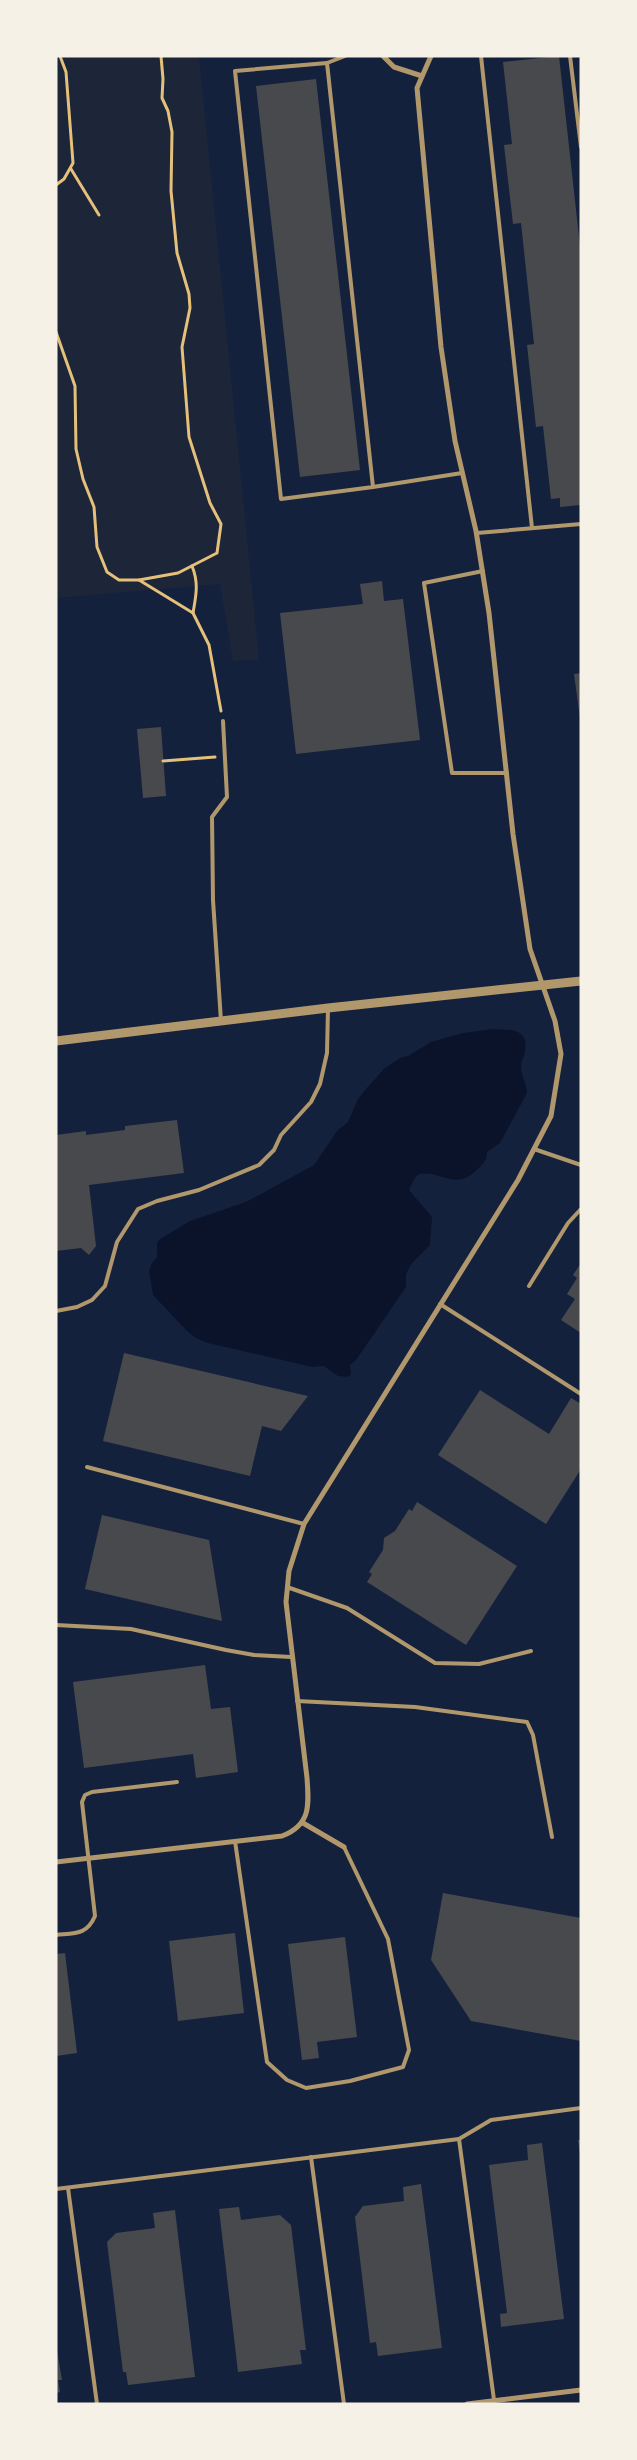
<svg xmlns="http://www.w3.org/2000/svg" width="637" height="2460" viewBox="0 0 637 2460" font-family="'Asap Condensed',sans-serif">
  <rect width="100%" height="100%" fill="#14213d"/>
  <path fill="#1d2539" d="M56 56H199L259 660 233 661 220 584 56 598Z"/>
  <path fill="#0b132b" d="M493 1029C509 1030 529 1028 525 1050 525 1056 521 1061 521 1066 521 1076 527 1083 527 1093L500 1143 487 1152C487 1159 484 1163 479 1168 454 1193 443 1170 420 1174 414 1175 412 1185 409 1190L432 1217 430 1245 412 1263 406 1274V1287L356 1360 350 1365 351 1374 348 1377 338 1376 324 1366 312 1367 208 1343 196 1338 187 1331 153 1295 149 1271 152 1263 157 1257V1243L160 1239 190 1221 246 1202 314 1165 337 1131 348 1122 358 1099 365 1090 385 1068 400 1058 408 1056 431 1042 463 1033Z"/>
  <g fill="#48494c">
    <path d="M559 56 581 255V505L560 507V498L551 499 543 426 536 427 527 345 534 344 521 223 513 224 504 145 512 144 503 62Z"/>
    <path d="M316 79 360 470 300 477 256 86Z"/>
    <path d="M382 581 384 601 403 599 420 740 296 754 280 613 363 604 360 584Z"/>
    <path d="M581 673V718H580L574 674Z"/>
    <path d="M161 727 166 796 143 798 137 729Z"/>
    <path d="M177 1120 184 1173 89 1185 96 1246 89 1255 81 1248 56 1251V1135L86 1131V1135L125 1130V1126Z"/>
    <path d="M581 1263V1333L561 1320 575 1299 567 1294 577 1278 573 1275Z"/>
    <path d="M124 1353 308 1396 281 1431 262 1426 250 1476 103 1441Z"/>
    <path d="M480 1390 549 1434 571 1398 581 1404V1469L546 1524 438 1455Z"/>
    <path d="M417 1502 517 1566 466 1645 367 1582 372 1574 369 1572 383 1550 384 1538 395 1531 409 1509 412 1511Z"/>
    <path d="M102 1515 209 1540 222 1621 85 1589Z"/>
    <path d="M205 1665 211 1709 230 1707 238 1772 196 1778 193 1754 84 1768 73 1682Z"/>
    <path d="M443 1893 581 1918V2041L471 2021 431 1960Z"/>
    <path d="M235 1933 244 2013 178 2021 169 1941Z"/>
    <path d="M345 1937 357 2037 317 2042 319 2058 302 2060 288 1944Z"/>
    <path d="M65 1953 77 2053 56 2056V1954Z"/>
    <path d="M578 2140H581V2154H580Z"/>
    <path d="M542 2143 564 2319 501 2327 500 2314 507 2313 489 2165 528 2160 527 2145Z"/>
    <path d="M421 2184 442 2348 378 2356 376 2342 370 2343 355 2217 363 2206 404 2201 403 2187Z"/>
    <path d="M239 2207 241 2220 280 2215 291 2225 306 2350H300L302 2364 238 2372 219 2209Z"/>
    <path d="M175 2210 195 2377 128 2385 126 2372H123L107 2242 116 2233 155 2228 153 2213Z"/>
    <path d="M56 2345 62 2380H58L60 2392 56 2393Z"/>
  </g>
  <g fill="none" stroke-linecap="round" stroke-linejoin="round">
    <g stroke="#e5c07b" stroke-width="3">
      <path d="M71 169 99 215"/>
      <path d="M56 185 64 179 73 163 66 72 60 56"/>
      <path d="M56 332 75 386 76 449 83 479 94 507 97 547 107 572 119 580H139L178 573 217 553 221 524 210 503 189 437 182 347 190 308 189 294 177 253 171 191 172 132 168 111 162 98 163 79 161 56"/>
      <path d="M192 566C199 583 196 596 193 613"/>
      <path d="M139 580 193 613 209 645 221 711"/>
      <path d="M163 761 215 757"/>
    </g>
    <g stroke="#b1986c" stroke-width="4">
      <path d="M481 56 532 528"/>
      <path d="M570 56 581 147"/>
      <path d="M327 63 345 56"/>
      <path d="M373 487 281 499 235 71 327 63 373 487 462 473"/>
      <path d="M477 533 581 524"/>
      <path d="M483 571 424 583 452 773H507"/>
      <path d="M221 1021 213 900 212 817 227 797 223 721"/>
      <path d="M534 1149 581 1165"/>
      <path d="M529 1286 568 1223 581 1209"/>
      <path d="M440 1304 581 1394"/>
      <path d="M56 1311 77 1307 92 1300 105 1286 117 1242 138 1209 157 1201 199 1190 259 1165 274 1150 281 1135 311 1102 320 1084 327 1053 328 1008"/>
      <path d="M87 1467 304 1524"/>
      <path d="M287 1587 347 1608 435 1663 479 1664 531 1651"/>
      <path d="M56 1625 131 1629 226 1650 254 1655 291 1657"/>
      <path d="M297 1701 415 1707 527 1722 533 1735 552 1837"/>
      <path d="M235 1841 267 2062 287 2080 306 2088 350 2081 403 2067 409 2050 388 1939 344 1847"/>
      <path d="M56 1935C75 1933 87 1935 95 1916L82 1802 85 1795 92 1792 177 1782"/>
      <path d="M459 2139 494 2400"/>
      <path d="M311 2157 344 2404"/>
      <path d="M68 2188 97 2404"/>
      <path d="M56 2189 459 2139 491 2120 581 2108"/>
    </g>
    <g stroke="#b1986c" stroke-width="5">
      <path d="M383 56 394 67 422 76"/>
      <path d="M303 1823 344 1847"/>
      <path d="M56 1862 282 1836C311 1825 309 1805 307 1778L286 1602 289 1571 304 1524 518 1180 551 1116 561 1054 555 1021 530 949 513 834 489 613 476 531 455 441 441 347 417 88 431 56"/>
      <path d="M467 2404 581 2390"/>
    </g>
    <path stroke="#b1986c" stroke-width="9" d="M56 1041 328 1008 581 981"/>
  </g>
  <rect width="637" height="2460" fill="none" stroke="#f6f1e7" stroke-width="115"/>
</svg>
